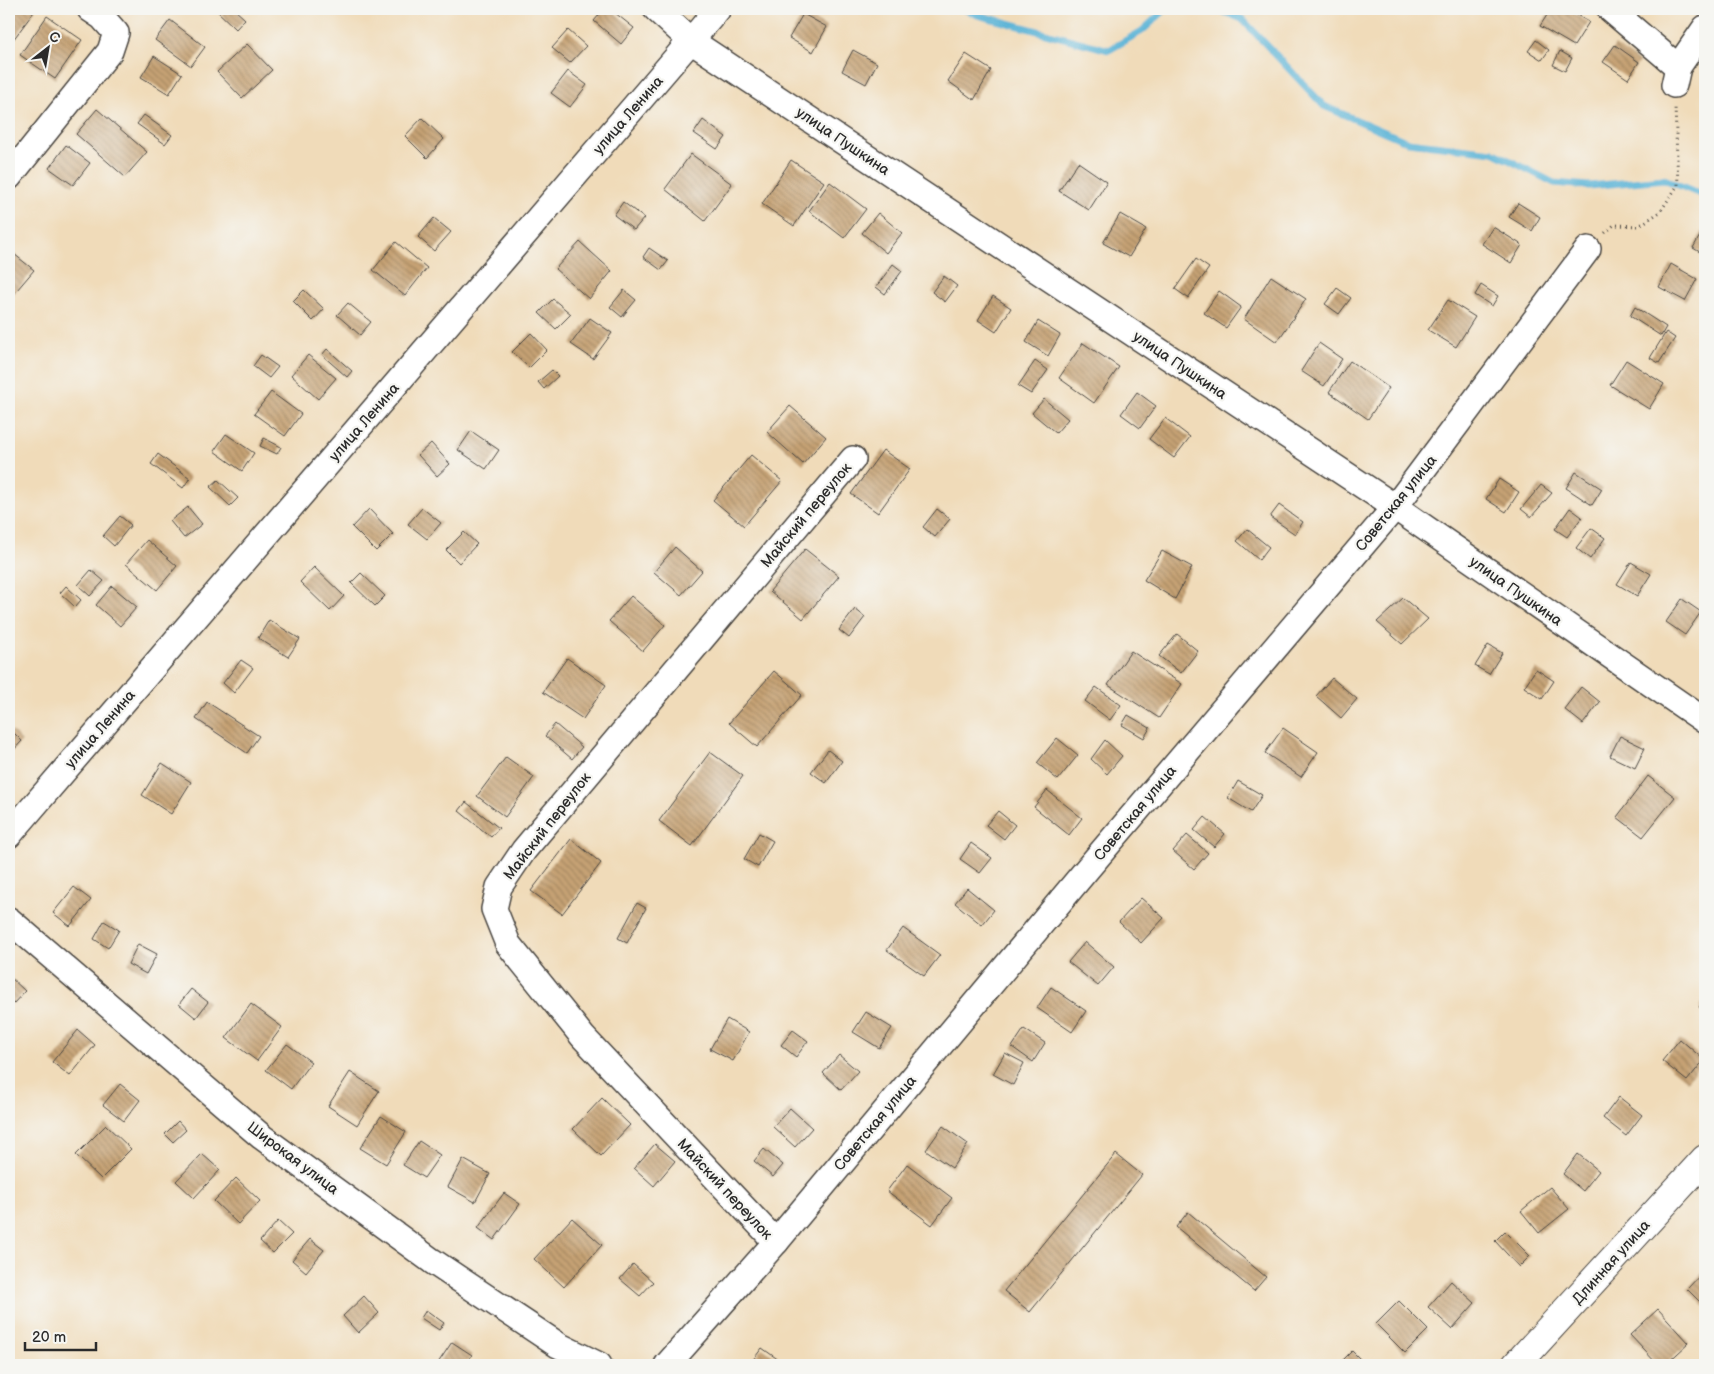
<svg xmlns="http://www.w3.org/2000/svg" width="1714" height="1374" viewBox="0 0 1714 1374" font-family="'Balsamiq Sans',sans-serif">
  <defs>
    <pattern id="building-back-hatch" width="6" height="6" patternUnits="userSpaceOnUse" patternTransform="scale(1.25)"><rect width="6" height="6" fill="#c6a274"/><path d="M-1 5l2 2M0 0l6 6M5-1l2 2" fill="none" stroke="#a1845f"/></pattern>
  </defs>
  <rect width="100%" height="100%" fill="#f6f6f2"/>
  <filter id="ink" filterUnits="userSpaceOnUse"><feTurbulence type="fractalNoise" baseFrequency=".02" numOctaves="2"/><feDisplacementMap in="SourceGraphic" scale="10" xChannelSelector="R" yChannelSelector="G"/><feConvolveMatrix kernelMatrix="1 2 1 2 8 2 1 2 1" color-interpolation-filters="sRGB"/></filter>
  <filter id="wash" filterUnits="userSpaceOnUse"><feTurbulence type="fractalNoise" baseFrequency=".0096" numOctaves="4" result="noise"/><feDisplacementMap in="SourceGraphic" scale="20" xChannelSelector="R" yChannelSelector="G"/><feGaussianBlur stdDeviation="1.12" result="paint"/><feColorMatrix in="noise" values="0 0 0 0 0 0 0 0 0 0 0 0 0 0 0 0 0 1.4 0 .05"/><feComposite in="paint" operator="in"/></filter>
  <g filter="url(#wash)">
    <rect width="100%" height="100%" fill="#f0dbb9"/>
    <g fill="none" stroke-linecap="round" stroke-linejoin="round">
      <g stroke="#59b2d6" stroke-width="7">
        <path d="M964 9 978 15 1109 50 1142 31 1166 9"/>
        <path d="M1217 9 1242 19 1324 106 1408 142 1493 152 1554 183 1589 186 1664 179 1705 196"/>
      </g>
    </g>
    <g id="blocks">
      <g fill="url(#building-back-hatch)">
        <path d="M9 9H36L10 44 9 43Z"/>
        <path d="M215 9H234L245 19 236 29Z"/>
        <path d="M604 9H610L634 28 621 44 594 21Z"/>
        <path d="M1551 9H1566L1589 22 1574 46 1540 26Z"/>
        <path d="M803 14 827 27 813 52 789 38Z"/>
        <path d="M47 16 82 40 55 79 20 55Z"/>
        <path d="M170 20 205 47 191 66 155 40Z"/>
        <path d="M568 30 586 46 570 63 552 48Z"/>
        <path d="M1536 40 1549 50 1542 60 1528 51Z"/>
        <path d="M247 44 272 70 242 98 217 72Z"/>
        <path d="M1615 45 1639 62 1628 79 1603 62Z"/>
        <path d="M853 50 877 63 866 84 842 71Z"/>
        <path d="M1560 51 1572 58 1565 71 1553 65Z"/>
        <path d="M966 54 991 70 974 100 948 81Z"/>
        <path d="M154 56 182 74 169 94 141 77Z"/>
        <path d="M568 71 587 85 570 107 551 93Z"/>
        <path d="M97 109 147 152 125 177 76 134Z"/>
        <path d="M144 115 172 135 165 144 137 124Z"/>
        <path d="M422 118 444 139 427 158 405 136Z"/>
        <path d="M703 120 726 137 717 149 694 133Z"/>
        <path d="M66 145 90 163 73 185 49 168Z"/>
        <path d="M691 154 732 184 705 221 665 189Z"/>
        <path d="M791 160 824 182 794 226 762 204Z"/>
        <path d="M1078 162 1107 182 1089 210 1059 191Z"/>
        <path d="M830 182 866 209 844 238 809 211Z"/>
        <path d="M623 202 644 218 634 230 614 215Z"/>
        <path d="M1518 203 1540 217 1532 231 1509 217Z"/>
        <path d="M878 213 902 233 886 253 862 233Z"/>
        <path d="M1120 214 1146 229 1129 257 1103 243Z"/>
        <path d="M434 218 451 232 434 251 418 237Z"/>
        <path d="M1493 227 1522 245 1511 263 1482 244Z"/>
        <path d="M1705 227V255L1693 248Z"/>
        <path d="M396 242 427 268 405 296 373 270Z"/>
        <path d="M580 242 612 271 589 299 555 269Z"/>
        <path d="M649 248 668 261 661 270 643 257Z"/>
        <path d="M9 250 34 270 11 297 9 296Z"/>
        <path d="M1196 259 1209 268 1188 298 1175 289Z"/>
        <path d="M893 264 902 271 885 294 876 287Z"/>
        <path d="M1671 264 1697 279 1685 301 1659 287Z"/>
        <path d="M944 276 957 286 945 302 932 292Z"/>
        <path d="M1271 276 1306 299 1277 342 1244 319Z"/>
        <path d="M1481 285 1498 296 1492 306 1475 295Z"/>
        <path d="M1337 288 1351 298 1339 314 1325 304Z"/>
        <path d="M304 290 324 309 313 321 293 301Z"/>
        <path d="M624 290 636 300 622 317 610 307Z"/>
        <path d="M1219 291 1241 307 1226 328 1204 313Z"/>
        <path d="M993 296 1011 308 996 332 978 320Z"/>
        <path d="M553 299 571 314 556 329 539 313Z"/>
        <path d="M1448 300 1475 317 1456 347 1428 330Z"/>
        <path d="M348 303 371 322 360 335 337 315Z"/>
        <path d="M1635 307 1666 327 1661 336 1630 316Z"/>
        <path d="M590 318 612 333 593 359 571 344Z"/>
        <path d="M1038 321 1060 335 1048 356 1026 342Z"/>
        <path d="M1666 332 1675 338 1659 363 1650 358Z"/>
        <path d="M531 333 547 350 529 368 512 352Z"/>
        <path d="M1083 343 1119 367 1094 403 1059 378Z"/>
        <path d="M1319 343 1342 359 1324 386 1301 371Z"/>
        <path d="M327 349 352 371 347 377 322 355Z"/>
        <path d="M261 355 278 367 269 378 253 366Z"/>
        <path d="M308 355 336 378 318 399 291 375Z"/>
        <path d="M1626 360 1664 384 1649 409 1610 385Z"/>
        <path d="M1035 361 1048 370 1031 394 1018 386Z"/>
        <path d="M1350 361 1389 388 1368 419 1329 392Z"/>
        <path d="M552 370 558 376 544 389 538 382Z"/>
        <path d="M271 392 301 414 285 436 254 414Z"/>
        <path d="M1137 392 1156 406 1140 428 1121 414Z"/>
        <path d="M1044 399 1068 419 1056 433 1032 413Z"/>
        <path d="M790 406 826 437 803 464 767 432Z"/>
        <path d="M1165 418 1190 437 1174 458 1149 439Z"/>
        <path d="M471 431 499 450 486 469 458 450Z"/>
        <path d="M226 434 254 453 242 471 214 451Z"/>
        <path d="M264 438 281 447 277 454 260 446Z"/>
        <path d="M431 443 450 464 437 476 418 455Z"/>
        <path d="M883 450 910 469 878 513 851 494Z"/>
        <path d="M158 454 190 478 183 488 151 464Z"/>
        <path d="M751 455 782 481 744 526 713 500Z"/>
        <path d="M1576 472 1602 489 1592 505 1566 488Z"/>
        <path d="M1499 479 1519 492 1506 512 1486 499Z"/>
        <path d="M218 480 238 498 230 506 210 487Z"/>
        <path d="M1541 485 1552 493 1531 517 1521 509Z"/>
        <path d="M1279 505 1303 522 1295 534 1270 517Z"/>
        <path d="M188 507 202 524 184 538 170 521Z"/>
        <path d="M422 508 441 523 427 539 408 524Z"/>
        <path d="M1570 508 1582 517 1567 537 1555 529Z"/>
        <path d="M369 509 393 534 376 551 352 527Z"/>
        <path d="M937 509 950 519 935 537 923 527Z"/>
        <path d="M120 516 131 525 114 546 103 536Z"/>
        <path d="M1591 528 1605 538 1590 559 1576 548Z"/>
        <path d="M1247 529 1269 547 1259 560 1237 541Z"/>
        <path d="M464 532 477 544 459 563 446 550Z"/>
        <path d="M147 540 177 566 157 590 126 564Z"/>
        <path d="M675 547 702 571 681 595 654 572Z"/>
        <path d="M805 549 839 576 803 619 770 591Z"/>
        <path d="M1162 551 1192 567 1175 599 1144 580Z"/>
        <path d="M1631 562 1651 574 1637 596 1617 584Z"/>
        <path d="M314 567 344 596 330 611 300 582Z"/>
        <path d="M91 570 104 581 90 596 78 585Z"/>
        <path d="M361 573 385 596 375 606 351 583Z"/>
        <path d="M66 586 81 600 75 607 60 593Z"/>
        <path d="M112 586 137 607 120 626 96 605Z"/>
        <path d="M631 596 665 625 643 651 609 621Z"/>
        <path d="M1403 598 1428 619 1402 644 1377 622Z"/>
        <path d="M1682 599 1701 612 1685 635 1666 622Z"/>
        <path d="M855 609 865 617 849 638 839 630Z"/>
        <path d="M269 620 300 639 288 657 258 638Z"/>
        <path d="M1177 634 1198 651 1181 673 1159 656Z"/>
        <path d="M1488 645 1502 653 1489 674 1475 666Z"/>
        <path d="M1131 651 1182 684 1159 718 1108 685Z"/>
        <path d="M567 658 606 685 583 719 543 692Z"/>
        <path d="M241 660 253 668 234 693 223 683Z"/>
        <path d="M1536 669 1554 681 1542 699 1524 687Z"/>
        <path d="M774 671 802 695 757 747 729 723Z"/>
        <path d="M1332 678 1357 699 1341 718 1316 696Z"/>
        <path d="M1096 687 1121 705 1110 720 1085 701Z"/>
        <path d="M1581 687 1600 702 1583 724 1564 709Z"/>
        <path d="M207 702 259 736 247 753 196 719Z"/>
        <path d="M1128 715 1150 728 1144 738 1122 725Z"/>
        <path d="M555 724 582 747 572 759 545 736Z"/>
        <path d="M1283 728 1318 752 1301 777 1265 753Z"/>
        <path d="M12 731 22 741 9 755V735Z"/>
        <path d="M1620 736 1645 748 1635 768 1610 756Z"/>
        <path d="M1057 738 1078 755 1058 780 1037 763Z"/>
        <path d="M1105 740 1122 756 1107 774 1091 759Z"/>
        <path d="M828 750 842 761 826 783 811 772Z"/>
        <path d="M710 752 743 776 692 846 659 821Z"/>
        <path d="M506 757 534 777 505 817 477 796Z"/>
        <path d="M162 763 191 782 171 814 142 795Z"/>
        <path d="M1648 776 1675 797 1643 837 1617 817Z"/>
        <path d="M1238 781 1262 795 1251 812 1228 798Z"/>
        <path d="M1047 790 1082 818 1069 835 1034 807Z"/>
        <path d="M466 802 499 828 491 837 459 811Z"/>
        <path d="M998 811 1015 825 1004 839 986 825Z"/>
        <path d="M1205 817 1225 834 1214 847 1194 830Z"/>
        <path d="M759 833 773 841 758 867 744 859Z"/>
        <path d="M1187 835 1208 853 1194 869 1173 851Z"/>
        <path d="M571 839 601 863 562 914 531 891Z"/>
        <path d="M971 843 992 858 980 873 960 859Z"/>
        <path d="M74 887 91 900 70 926 53 913Z"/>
        <path d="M967 888 994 910 982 925 955 903Z"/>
        <path d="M1141 898 1164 918 1141 943 1119 922Z"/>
        <path d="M637 903 646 908 627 943 618 938Z"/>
        <path d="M104 921 119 930 108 948 94 939Z"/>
        <path d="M903 928 940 955 924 976 887 950Z"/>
        <path d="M1085 942 1114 967 1098 986 1068 962Z"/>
        <path d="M138 944 157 954 146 974 128 964Z"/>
        <path d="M9 976 25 991 13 1004 9 1000Z"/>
        <path d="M1051 987 1086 1011 1072 1032 1037 1008Z"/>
        <path d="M191 989 208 1002 196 1018 179 1004Z"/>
        <path d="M1705 999V1012L1699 1007Z"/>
        <path d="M251 1004 282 1027 257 1061 226 1038Z"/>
        <path d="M866 1012 892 1028 879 1048 853 1032Z"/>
        <path d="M727 1019 749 1032 733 1061 710 1049Z"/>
        <path d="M1024 1029 1045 1043 1033 1062 1012 1047Z"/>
        <path d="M78 1030 95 1045 70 1076 52 1062Z"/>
        <path d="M793 1030 808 1041 796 1057 781 1045Z"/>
        <path d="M1680 1039 1704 1060 1687 1081 1662 1061Z"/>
        <path d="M287 1044 311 1062 291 1089 266 1070Z"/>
        <path d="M1005 1053 1024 1063 1013 1085 993 1074Z"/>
        <path d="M839 1055 858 1071 841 1090 823 1073Z"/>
        <path d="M350 1072 379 1091 357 1125 328 1106Z"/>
        <path d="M120 1084 140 1100 124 1121 103 1105Z"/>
        <path d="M1619 1097 1642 1115 1626 1136 1603 1118Z"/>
        <path d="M602 1098 630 1125 601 1156 573 1129Z"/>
        <path d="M790 1108 812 1128 795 1147 773 1127Z"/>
        <path d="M381 1116 406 1132 386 1164 360 1148Z"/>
        <path d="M178 1121 186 1130 173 1142 165 1134Z"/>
        <path d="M106 1125 131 1149 101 1179 76 1155Z"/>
        <path d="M943 1126 968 1144 952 1168 926 1150Z"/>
        <path d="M419 1141 440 1155 424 1178 403 1165Z"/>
        <path d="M655 1144 675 1161 654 1186 634 1168Z"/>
        <path d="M764 1149 783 1165 773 1177 754 1161Z"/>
        <path d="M202 1154 220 1170 194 1198 176 1181Z"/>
        <path d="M1116 1154 1142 1175 1030 1312 1004 1291Z"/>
        <path d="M1578 1154 1599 1171 1583 1191 1563 1174Z"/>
        <path d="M463 1159 490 1174 475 1202 448 1187Z"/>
        <path d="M907 1164 952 1198 932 1225 887 1191Z"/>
        <path d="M236 1178 260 1201 238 1224 214 1201Z"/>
        <path d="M1550 1187 1569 1209 1539 1233 1521 1211Z"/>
        <path d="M504 1193 520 1204 494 1240 478 1228Z"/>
        <path d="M1188 1212 1266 1277 1254 1291 1176 1227Z"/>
        <path d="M572 1218 602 1245 564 1287 534 1259Z"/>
        <path d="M278 1221 292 1234 273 1253 260 1241Z"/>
        <path d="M1505 1231 1530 1256 1519 1267 1495 1241Z"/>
        <path d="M310 1239 324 1250 306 1272 292 1260Z"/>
        <path d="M633 1264 653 1282 640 1296 620 1279Z"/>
        <path d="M1705 1270V1307L1687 1289Z"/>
        <path d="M1451 1281 1475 1303 1452 1329 1428 1307Z"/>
        <path d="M364 1296 379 1313 358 1333 343 1316Z"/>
        <path d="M1399 1301 1428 1330 1405 1353 1376 1324Z"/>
        <path d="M1658 1309 1689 1343 1665 1365H1658L1630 1335Z"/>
        <path d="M426 1310 444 1323 439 1330 421 1318Z"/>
        <path d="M452 1342 472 1355 465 1365H441L438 1363Z"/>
        <path d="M762 1348 786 1365H749Z"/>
        <path d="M1352 1351 1366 1365H1338Z"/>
      </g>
    </g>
  </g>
  <g filter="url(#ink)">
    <use href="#blocks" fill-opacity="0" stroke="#494540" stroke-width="1"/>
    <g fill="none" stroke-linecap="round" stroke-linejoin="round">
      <defs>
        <g id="minor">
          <path d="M656 9 691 41 1395 507 1705 721"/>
          <path d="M1610 9 1678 67"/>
          <path d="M1674 85 1678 67 1705 28"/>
          <path d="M9 177 110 51 116 33 102 17 90 9"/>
          <path d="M9 835 718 9"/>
          <path d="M9 920 262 1137 432 1261 558 1345 599 1365"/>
          <path d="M776 1242 583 1037 508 944 494 909 499 887 524 850 853 459"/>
          <path d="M667 1365 776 1242 1088 868 1395 507 1588 249"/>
        </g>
        <path id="secondary" d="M1516 1365 1705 1159"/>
      </defs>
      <use href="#minor" stroke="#494540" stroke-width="28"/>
      <use href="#secondary" stroke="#494540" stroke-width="30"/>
      <path stroke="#494540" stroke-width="3" stroke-dasharray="1 4" stroke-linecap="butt" d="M1605 233 1614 225 1639 226 1660 212 1678 185 1675 107"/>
      <use href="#minor" stroke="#fff" stroke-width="25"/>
      <use href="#secondary" stroke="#fff" stroke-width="28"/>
    </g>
  </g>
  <g text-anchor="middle" stroke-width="4.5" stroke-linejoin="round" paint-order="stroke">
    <g font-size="15" fill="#2b2b2b" stroke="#f6f6f2">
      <text transform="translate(628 115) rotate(-49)" y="5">улица Ленина</text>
      <text transform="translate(843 141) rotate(34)" y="5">улица Пушкина</text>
      <text transform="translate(1180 365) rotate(34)" y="5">улица Пушкина</text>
      <text transform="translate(364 422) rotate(-49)" y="5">улица Ленина</text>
      <text transform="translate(1396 503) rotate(-51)" y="5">Советская улица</text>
      <text transform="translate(806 515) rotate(-50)" y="5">Майский переулок</text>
      <text transform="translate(1516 591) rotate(35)" y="5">улица Пушкина</text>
      <text transform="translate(100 729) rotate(-49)" y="5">улица Ленина</text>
      <text transform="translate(1135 813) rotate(-50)" y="5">Советская улица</text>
      <text transform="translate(547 826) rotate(-52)" y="5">Майский переулок</text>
      <text transform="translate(875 1123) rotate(-50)" y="5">Советская улица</text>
      <text transform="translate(293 1158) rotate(37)" y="5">Широкая улица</text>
      <text transform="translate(725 1189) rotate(47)" y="5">Майский переулок</text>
      <text transform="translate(1611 1262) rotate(-48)" y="5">Длинная улица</text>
    </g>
  </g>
  <rect width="1714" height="1374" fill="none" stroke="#f6f6f2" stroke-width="30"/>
  <g transform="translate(48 48) rotate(31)" stroke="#f6f6f2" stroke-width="4" paint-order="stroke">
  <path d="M0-4L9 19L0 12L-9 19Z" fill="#2b2b2b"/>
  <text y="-8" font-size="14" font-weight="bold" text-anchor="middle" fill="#2b2b2b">С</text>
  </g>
  <path d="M25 1342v8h71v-8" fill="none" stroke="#2b2b2b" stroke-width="2.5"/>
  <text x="32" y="1342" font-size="15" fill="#2b2b2b" stroke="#f6f6f2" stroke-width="4" paint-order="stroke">20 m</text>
</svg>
